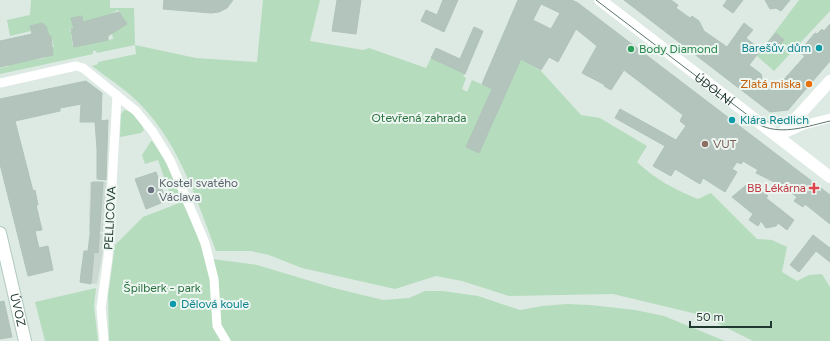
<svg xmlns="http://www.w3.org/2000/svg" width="830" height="341" viewBox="0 0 830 341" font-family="Figtree,sans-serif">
  <rect width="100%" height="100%" fill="#ddeae3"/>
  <g fill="#cbd9d2">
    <path d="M90 182H106L103 232 89 231Z"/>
    <path d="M103 233V251L97 284 80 282 81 267 88 251 89 236Z"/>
  </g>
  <g fill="#b5dcbc" fill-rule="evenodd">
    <path d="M31 0H110V8H134L135 45 196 58 257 62 263 0H320L310 41 363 50 369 48 426 68 431 58 465 74 463 76 466 78 462 89 467 92 472 80 492 89 466 147 479 153 521 59 541 71 581 115 600 118 647 146 637 162C655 179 675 190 698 199L711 193 757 239 772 240 787 247 782 272 797 281 809 275 822 274 830 287V341H753L701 315 613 294 509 296 462 281 436 276 395 289 302 268 269 255 251 251H216C197 201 180 146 142 106 128 91 109 79 92 66L98 64V62L136 54 135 45 97 53 96 51H93V54L0 74V68L9 66 8 64 45 58 51 47H54L51 36H49L46 26 42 23 30 26 31 31 10 36 7 20 30 15ZM118 10 127 24 112 33 113 39 73 47 71 32 69 30 74 29 72 18 82 16 83 22 103 18Z"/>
    <path d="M799 0H830V11L774 71 757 56Z"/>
    <path d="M124 110C132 110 141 122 144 130L141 133 120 137 121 114Z"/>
    <path d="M151 141H152C159 150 181 187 180 196L172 200 158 160 145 164 142 155Z"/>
    <path d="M182 202 193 222 205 258 257 265 334 288 383 300 409 298 425 291H443L478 296 520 310 542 306 567 304 590 305 635 310 664 316 725 341H109L108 296 115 245 143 217Z"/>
    <path d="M96 288 94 306 98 341H45L35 302Z"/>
  </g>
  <g fill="#b2c4bc" stroke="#b0c3b9" fill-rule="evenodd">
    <path d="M164 0H233L227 8 219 12 211 13 163 9Z"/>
    <path d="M337 0H361L356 34 332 31Z"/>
    <path d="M443 0H458L444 32 421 21 426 10 437 15Z"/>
    <path d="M518 0H572L578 3 830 195V224L805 204 803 207 794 201 797 197 782 186 756 173 758 170 743 161 741 164 737 162 732 169 737 172 725 192 703 178 700 184 675 169 671 176 653 166 665 146 615 118 620 109 676 140 686 126 680 121 683 115 624 70 611 90 604 86 605 85 582 73 597 46 576 29 558 62 549 57 541 70 521 59 479 153 466 147 492 89 482 84ZM541 4 560 13 551 29 533 20Z"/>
    <path d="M624 0H671L678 5 676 8 690 18 692 16 699 21 704 31 727 47 744 23 753 30 746 38 761 50 749 65 761 74 762 78 755 89 779 85 805 56 799 52 815 33 817 34 822 29 824 31 830 24V61L788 110 770 112Z"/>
    <path d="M727 0H743L733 13 723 6Z"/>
    <path d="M765 0H790L781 11 776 8 770 9Z"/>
    <path d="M119 12 127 24 108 36V40L74 47 71 29H74L71 18 82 16 83 22Z"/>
    <path d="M42 23 46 26 49 36H51L53 55 0 67V41L32 34 30 26Z"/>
    <path d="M474 27 483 31 465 74 431 58 436 48 460 59Z"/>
    <path d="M776 33 784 40 777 48 768 42Z"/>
    <path d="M86 81 102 93 101 121 108 120 106 180 97 179V149L95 122H80L81 104 60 108V111L15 121 33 191 35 190 38 205H36L42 230 35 231 39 248 48 246 53 270 28 276 0 164V99Z"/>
    <path d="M156 172 166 201 146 209 135 179Z"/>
    <path d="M92 182H103L98 253 94 252 91 284 80 282 84 251H88L90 236Z"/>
    <path d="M750 182 768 196 766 198 794 220 787 230 778 223 776 226 766 228 761 221 758 226 749 220 753 214 732 197Z"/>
    <path d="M813 235 830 248V262L816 251 799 272 790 265Z"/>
    <path d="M4 301 12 337 0 339V302Z"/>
  </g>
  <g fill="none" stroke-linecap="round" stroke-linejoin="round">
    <defs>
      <g id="secondary">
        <path id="s1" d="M0 233 25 341"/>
      </g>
    </defs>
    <use href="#secondary" stroke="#b0cabe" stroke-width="14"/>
    <g stroke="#fff" stroke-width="9">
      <path d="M0 83 76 66 83 68 136 111 153 132 170 160 205 243 214 279 217 326 226 341"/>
      <path d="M784 134 804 125 830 118"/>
      <path d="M104 341 101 308 108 257 117 95"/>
    </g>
    <g stroke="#fff" stroke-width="12">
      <path d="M600 0 830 177"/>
      <path d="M779 137 830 81"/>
    </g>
    <use href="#secondary" stroke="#fff" stroke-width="12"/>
    <g stroke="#58756b" stroke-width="1">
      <path id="s2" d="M596 0 762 126C784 135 808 126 830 121"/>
      <path d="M757 116 770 123 787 124"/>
    </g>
  </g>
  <g fill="#0f9aa8" stroke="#edf6f1" stroke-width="1.5">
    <circle cx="819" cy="48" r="4"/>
    <circle cx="732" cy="120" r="4"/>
    <circle cx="173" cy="304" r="4"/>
  </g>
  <circle fill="#2e9e5b" stroke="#edf6f1" stroke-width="1.5" cx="631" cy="49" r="4"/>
  <circle fill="#e8710a" stroke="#edf6f1" stroke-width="1.5" cx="809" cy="84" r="4"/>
  <circle fill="#8d6e63" stroke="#edf6f1" stroke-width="1.5" cx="705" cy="144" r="4"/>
  <path fill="#e0444e" stroke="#edf6f1" stroke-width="1.5" d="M812 182h4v4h4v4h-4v4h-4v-4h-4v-4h4z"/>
  <circle fill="#6b7280" stroke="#edf6f1" stroke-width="1.5" cx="151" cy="190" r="4"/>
  <g text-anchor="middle" stroke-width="4" stroke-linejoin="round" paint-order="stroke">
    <g font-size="12" fill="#0d838f" stroke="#edf6f1" text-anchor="start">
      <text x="811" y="52" text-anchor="end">Barešův dům</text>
      <text x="740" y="124">Klára Redlich</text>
      <text x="181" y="308">Dělová koule</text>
    </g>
    <g font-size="12" fill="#27864d" stroke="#edf6f1" text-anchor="start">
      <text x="639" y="53">Body Diamond</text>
    </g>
    <g font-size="12" fill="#c56008" stroke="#edf6f1" text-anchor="end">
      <text x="801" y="88">Zlatá miska</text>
    </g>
    <g font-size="12" fill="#1f3930" stroke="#edf6f1">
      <text dy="4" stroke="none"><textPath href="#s2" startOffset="148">ÚDOLNÍ</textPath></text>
      <text transform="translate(110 218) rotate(-87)" y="4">PELLICOVA</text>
      <text dy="4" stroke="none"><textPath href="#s1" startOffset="79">ÚVOZ</textPath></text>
    </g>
    <g font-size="12" fill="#28713e" stroke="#edf6f1">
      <text x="419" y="122">Otevřená zahrada</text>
      <text x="162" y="292">Špilberk - park</text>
    </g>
    <g font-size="12" fill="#785e54" stroke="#edf6f1" text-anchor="start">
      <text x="713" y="148">VUT</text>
    </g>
    <g font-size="12" fill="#5b616d" stroke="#edf6f1" text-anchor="start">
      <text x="159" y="187">Kostel svatého<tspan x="159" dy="14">Václava</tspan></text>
    </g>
    <g font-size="12" fill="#be3a42" stroke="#edf6f1" text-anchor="end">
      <text x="806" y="192">BB Lékárna</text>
    </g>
  </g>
  <path d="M690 321v6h81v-6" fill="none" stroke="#1f3930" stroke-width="2"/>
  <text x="696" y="321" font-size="12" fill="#1f3930" stroke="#edf6f1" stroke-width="3" paint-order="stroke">50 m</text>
</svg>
